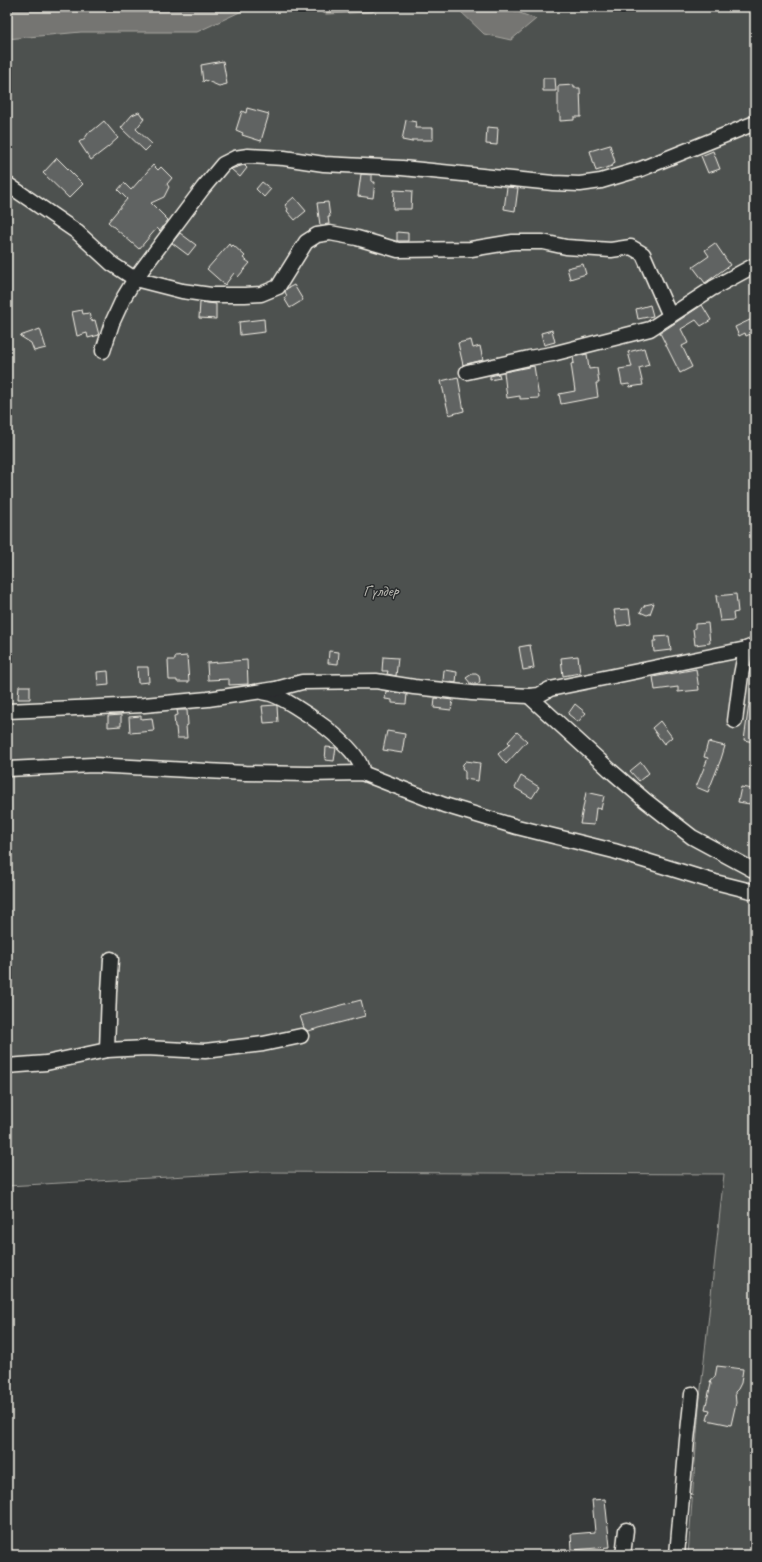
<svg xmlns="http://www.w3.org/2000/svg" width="762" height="1562" viewBox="0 0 762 1562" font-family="Caveat,sans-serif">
  <rect width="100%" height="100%" fill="#363939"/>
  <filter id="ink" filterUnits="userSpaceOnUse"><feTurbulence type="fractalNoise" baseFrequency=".025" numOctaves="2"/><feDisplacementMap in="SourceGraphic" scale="8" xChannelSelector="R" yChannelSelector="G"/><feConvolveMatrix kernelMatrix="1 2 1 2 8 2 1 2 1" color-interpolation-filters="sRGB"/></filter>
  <g filter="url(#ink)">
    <path fill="#4e514f" stroke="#a1a19c" d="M7 7H755V1555H688L699 1407 724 1174 258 1172 7 1186Z"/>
    <g fill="#757572" stroke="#a8a7a1">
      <path d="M7 7H255L242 11 197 32H81L7 39Z"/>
      <path d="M310 7H381L372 12 326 14Z"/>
      <path d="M456 7H504L536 19 511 40 484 34Z"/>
    </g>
    <g fill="#616362" stroke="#f4f1e8">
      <path d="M223 61 227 84 219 86 205 80 203 82 201 65Z"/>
      <path d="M543 78H555L556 91H543Z"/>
      <path d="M574 85V88H580L581 117H574V120L560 121V113H558V86Z"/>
      <path d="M247 108 269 114 261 141 242 135 243 133 236 130 242 111 246 113Z"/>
      <path d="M139 112 144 119 136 129 152 144 145 151 121 128 132 115Z"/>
      <path d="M406 120 416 122 415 128H433V140H412V142L402 140Z"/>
      <path d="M104 121 118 138 108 147 91 160 79 142 85 138 89 132 92 131Z"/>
      <path d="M487 127 498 128 497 145 486 144Z"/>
      <path d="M610 145 615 162 612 166 596 171 590 151Z"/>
      <path d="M713 151 720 169 708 173 701 156Z"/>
      <path d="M57 158 83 184 69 198 43 173Z"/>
      <path d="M153 165 158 170 161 167 172 178 167 184 169 187 164 197 151 203 168 220 160 231 157 228 139 249 108 222 127 199 118 190 124 183 131 190Z"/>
      <path d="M244 165 247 168 240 177 231 169Z"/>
      <path d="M361 174 372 175V182H375L373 198 358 196Z"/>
      <path d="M262 182 271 189 264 197 256 189Z"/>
      <path d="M507 187 518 188 515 211 504 209Z"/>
      <path d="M394 190 412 191 411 209H393Z"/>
      <path d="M294 197 306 211 295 220 287 211 288 209 285 205Z"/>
      <path d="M328 202 330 217H328L329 224 320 225 317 203Z"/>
      <path d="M397 232 408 233V241H397Z"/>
      <path d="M180 233 196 245 188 255 172 243Z"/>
      <path d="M715 243 730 265 705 283 693 267 709 256 705 250Z"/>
      <path d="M229 244 231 247 233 245 245 256 243 258 250 263 238 277 234 273 225 285 207 269Z"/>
      <path d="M583 264 586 274 570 279 567 268Z"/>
      <path d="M294 285 303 300 290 308 284 298 287 296 285 292 286 289Z"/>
      <path d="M200 302 216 304V319L199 318Z"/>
      <path d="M650 305 653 316 638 319 636 309Z"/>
      <path d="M702 305 711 320 701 326 696 320 681 329 688 343 682 346 692 367 680 373 660 333Z"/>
      <path d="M82 310 83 314 89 313 91 321 95 320 99 335 88 338 87 333 77 336 72 312Z"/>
      <path d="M264 319 265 332 240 335 239 322Z"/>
      <path d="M752 319 755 326V332L746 336 745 333 739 336 735 327Z"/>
      <path d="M40 329 46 348 34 351 31 343 20 336Z"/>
      <path d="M552 330 555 342 544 345 541 333Z"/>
      <path d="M471 340 473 348 480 346 483 360 463 365 458 343Z"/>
      <path d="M644 348 649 365 639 368 643 385 630 387 629 384 622 385 619 369 632 367 628 352Z"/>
      <path d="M587 354 589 369 597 368 599 383H596L598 397 561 404 559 394 575 391 571 364 574 363 573 357Z"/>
      <path d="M534 366 539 398 520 399V396L507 398 504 372Z"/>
      <path d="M499 374 500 378 490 380V376Z"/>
      <path d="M458 377 464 411 449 415 441 381Z"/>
      <path d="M736 594 738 612 733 613 734 620 720 621 716 596Z"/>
      <path d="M654 603 650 614 647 615 640 612 645 605Z"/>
      <path d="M629 609 631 624 617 626 614 610Z"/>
      <path d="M708 623 710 643 695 645 693 629 695 628V624Z"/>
      <path d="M669 636 671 650 654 652 653 641H656L655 637Z"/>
      <path d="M530 645 534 668 523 670 519 647Z"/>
      <path d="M329 651 339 652 338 664 328 663Z"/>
      <path d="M187 656 189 682H177V680H169L168 660H175V657Z"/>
      <path d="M578 656 580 673 563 676 561 658Z"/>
      <path d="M383 657 398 658 396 676 387 674 388 671H382Z"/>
      <path d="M247 660 248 684 229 685V679L208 680 207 663Z"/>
      <path d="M137 667H148L149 682 138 683Z"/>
      <path d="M696 669 699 690 678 692V687L655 690 653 677Z"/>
      <path d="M444 670 457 672 456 683 443 681Z"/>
      <path d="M108 671 109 685 98 686 97 672Z"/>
      <path d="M472 674H476L479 676 480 681 478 684H471L466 678Z"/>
      <path d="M19 686H30V699H18Z"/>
      <path d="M386 691 407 694 406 704 392 703V700L385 699Z"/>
      <path d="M435 698 453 700 451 710 434 708Z"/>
      <path d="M575 704 586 713 578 722 568 714Z"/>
      <path d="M749 704 755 705V736L753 742 744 740Z"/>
      <path d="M276 705 277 706 278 722 264 723 262 706Z"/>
      <path d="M177 710H187L188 725 186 726 187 738H177L176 727H175L174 716 178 715Z"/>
      <path d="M121 715V726L108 727V716Z"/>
      <path d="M141 716V719L152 718 154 731 130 733 129 717Z"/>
      <path d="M660 721 672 737 664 744 652 728Z"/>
      <path d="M387 731 405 734 402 753 383 750Z"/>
      <path d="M517 732 527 741 506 764 498 754 510 744 508 742Z"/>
      <path d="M708 742 725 746 721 759 708 792 696 787 708 758 704 757Z"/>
      <path d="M326 747 336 748 334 761 325 760Z"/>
      <path d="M466 761 480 763 478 781 465 779V772L462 768 463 764Z"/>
      <path d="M641 762 649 773 639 781 630 771Z"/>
      <path d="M521 776 539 787 532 798 515 788Z"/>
      <path d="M741 787 752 789 750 804 738 802Z"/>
      <path d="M586 792 604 796 601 809 596 808 594 825 580 824Z"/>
      <path d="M361 1000 365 1016 308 1031 304 1028 300 1016Z"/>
      <path d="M717 1366 743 1369 741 1383 738 1389 735 1392 736 1403 731 1425 707 1420 710 1410 705 1409 711 1384 710 1381 715 1377Z"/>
      <path d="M605 1499 610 1547 572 1550 571 1534 595 1532 592 1500Z"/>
    </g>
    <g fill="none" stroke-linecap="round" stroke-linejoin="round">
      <defs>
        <g id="minor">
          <path d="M7 184 77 232 112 264 135 279 182 291 211 295H245L261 294 278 287 306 242 317 235 330 233 357 238 398 250 471 249 513 242H543L566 247 611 250 631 247 643 254 670 316"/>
          <path d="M103 351 112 323 124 297 135 279 203 188 223 164 235 158 248 156 284 158 324 164 402 168 553 183 580 184 601 181 641 169 755 123"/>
          <path d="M467 372 529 358 552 354 650 329 713 288 755 265"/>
          <path d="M262 692C265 693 268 693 271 694 292 701 364 749 362 773"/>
          <path d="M529 696 610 770 646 801 692 837 755 871"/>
          <path d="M7 711 144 705 208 699 276 689 302 682 376 681 414 687 472 693 529 696 539 695 550 689 746 649 755 645"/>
          <path d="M735 721 741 675 746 649"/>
          <path d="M7 769 93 765 245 773 308 774 362 773 444 805 517 827 614 851 715 882 755 892"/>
          <path d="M107 1050 146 1048 205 1051 263 1044 301 1036"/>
          <path d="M7 1066 46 1063 107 1050 109 992 111 959"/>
          <path d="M623 1555 626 1530"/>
          <path d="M677 1555 687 1440 692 1394"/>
        </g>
      </defs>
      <use href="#minor" stroke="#f4f1e8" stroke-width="17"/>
      <use href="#minor" stroke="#2a2d2e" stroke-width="14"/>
    </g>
  </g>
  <g text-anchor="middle" stroke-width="3" stroke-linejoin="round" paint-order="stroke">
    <g font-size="16" fill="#bab9b2" stroke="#2a2d2e">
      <text x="381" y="596">Гүлдер</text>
    </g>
  </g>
  <rect width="762" height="1562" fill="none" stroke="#2a2d2e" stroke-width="24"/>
  <rect x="12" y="12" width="738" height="1538" fill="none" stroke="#f4f1e8" stroke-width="1.5" filter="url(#ink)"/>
</svg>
